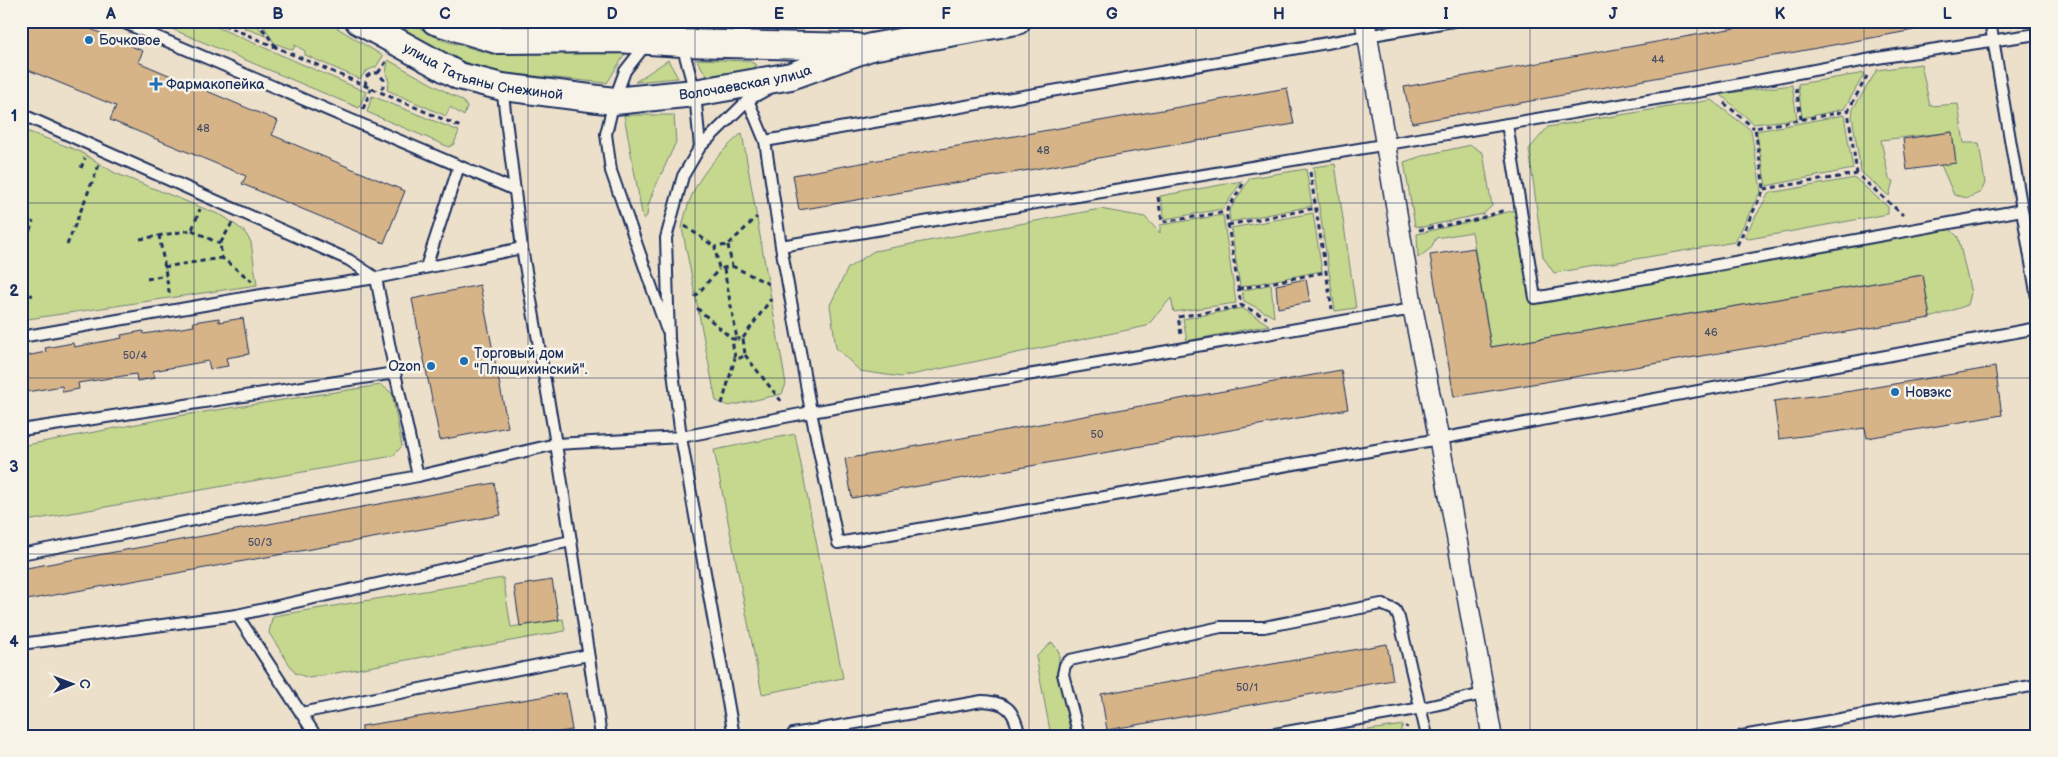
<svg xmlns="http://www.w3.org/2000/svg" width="2058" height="757" viewBox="0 0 2058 757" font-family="'Balsamiq Sans',sans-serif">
  <rect width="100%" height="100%" fill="#ede0cb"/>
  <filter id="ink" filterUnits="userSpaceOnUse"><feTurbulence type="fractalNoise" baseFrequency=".02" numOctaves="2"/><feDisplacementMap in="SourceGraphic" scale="10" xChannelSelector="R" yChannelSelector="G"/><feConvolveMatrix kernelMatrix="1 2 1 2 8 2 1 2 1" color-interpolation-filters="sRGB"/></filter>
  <g filter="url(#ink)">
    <g fill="#c5d88d" stroke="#708476">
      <path d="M153 21H203L366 92 359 108Z"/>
      <path d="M239 21H254L266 36 244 28 246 25Z"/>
      <path d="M261 21H326L383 56 376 67 366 71 360 79 305 55V51L295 45 293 50 274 43Z"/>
      <path d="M390 21H407L442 40 492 54 628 49 607 83 493 72C453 65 423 43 390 21Z"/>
      <path d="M696 59 749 61 757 65 747 71 707 76Z"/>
      <path d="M388 60 463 101 467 107 464 116 450 107 446 116 387 90 389 82 386 73Z"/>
      <path d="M668 60 678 78 635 82Z"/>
      <path d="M1921 64 1930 106 1958 104 1964 143H1979L1985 183 1981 192 1968 198 1954 195 1941 165 1952 132 1881 140 1889 179 1893 181 1889 196 1861 172 1852 116 1853 109 1877 70Z"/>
      <path d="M1865 73 1844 109 1802 118 1798 84Z"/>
      <path d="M1792 85 1797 119 1754 124 1720 94Z"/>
      <path d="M372 96 459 131 454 144 449 147 367 112Z"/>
      <path d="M1711 100 1751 130 1761 190 1735 242 1554 273 1543 257 1529 149 1548 127Z"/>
      <path d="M624 115H674L676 142 653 192 648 206 647 216 643 219Z"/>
      <path d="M1844 115 1853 169 1766 186 1756 131Z"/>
      <path d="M21 129 79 151 115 173 223 216 244 231 251 242 257 285 21 320Z"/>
      <path d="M742 133 786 384 782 394 729 406 716 401 682 228C691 183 709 163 742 133Z"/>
      <path d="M1471 145 1483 153 1492 206 1483 214 1422 227 1415 226 1404 162 1425 155Z"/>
      <path d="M1335 164 1356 308 1335 311 1313 167Z"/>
      <path d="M1306 169 1312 206 1230 222 1229 211 1250 178Z"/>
      <path d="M1855 178 1888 207V214L1749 239 1744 237 1769 193Z"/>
      <path d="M1242 181 1223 209 1165 219 1160 196Z"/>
      <path d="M1100 209 1145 217 1160 233V225L1223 215 1236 303 1174 312 1171 298 1147 326 901 377 860 371 836 348 830 305 848 268 874 251Z"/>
      <path d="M1520 209 1535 298 1949 228 1958 237 1971 293 1968 305 1930 318 1923 275 1491 347 1472 232 1436 238 1431 248 1418 258 1417 234Z"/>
      <path d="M1313 213 1322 271 1240 287 1231 228Z"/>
      <path d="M1271 284 1274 317 1244 301 1242 291Z"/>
      <path d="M1242 308 1269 325 1187 341 1183 319Z"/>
      <path d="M381 385 392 393 402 446 393 456 21 522V446L184 415Z"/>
      <path d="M795 434 843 678 762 694 714 450Z"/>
      <path d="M503 578 511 627 563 619 565 631 309 678 295 673 269 633 272 618 279 615Z"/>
      <path d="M1052 642 1059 652V667L1071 736H1051L1036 657Z"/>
      <path d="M1403 725 1398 736H1358L1355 732Z"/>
    </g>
    <g fill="#d6b488" stroke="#1b2f5e">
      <path d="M21 21H72L143 51 138 62 278 121 272 135 405 191 384 243 242 184 246 176 110 120 116 106 21 67Z"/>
      <path d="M1774 21H1913L1914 30 1412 123 1404 87Z"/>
      <path d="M1287 88 1294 124 799 210 793 175Z"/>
      <path d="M1952 132 1956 163 1907 170 1903 139Z"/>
      <path d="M1474 248 1491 347 1923 275 1930 318 1454 397 1430 255Z"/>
      <path d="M1306 279 1310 302 1278 308 1276 285Z"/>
      <path d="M480 285 508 427 440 440 412 299Z"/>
      <path d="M219 318V322L243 318 249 354 226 358 228 366 210 369 208 361 153 371 155 378 137 381 136 374 78 383 79 389 63 392 62 386 21 393V357L46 352 45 348 73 343 74 347 122 338 121 335 143 331 144 334 194 326 193 322Z"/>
      <path d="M1995 367 2002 415 1867 438 1865 428 1779 439 1774 401 1852 391Z"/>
      <path d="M1341 370 1348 409 852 498 845 459Z"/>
      <path d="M494 483 501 515 21 601V569Z"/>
      <path d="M552 580 559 620 520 626 514 586Z"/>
      <path d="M1387 644 1393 680 1107 730 1101 694Z"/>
      <path d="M566 693 572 730 535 736H362V726Z"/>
    </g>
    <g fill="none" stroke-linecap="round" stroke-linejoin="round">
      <defs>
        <g id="lane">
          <path d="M120 21 515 190"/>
          <path d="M1990 21 2037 298"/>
          <path d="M647 43 625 71 614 101 606 134 611 171 666 328"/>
          <path d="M682 44 695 93 700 147 683 176 666 238 669 339 681 437 734 736"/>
          <path d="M502 87 522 248"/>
          <path d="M748 100 765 141 781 246 811 412 1413 309"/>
          <path d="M21 114 349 260 376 278 522 248 556 444 681 437 811 412 838 543 1439 439 2037 328"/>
          <path d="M1507 124 1535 298 2022 210"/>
          <path d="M765 141 1453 21"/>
          <path d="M700 147 748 100 768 89"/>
          <path d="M781 246 1709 90 1877 58 2037 34"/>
          <path d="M426 267 459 166"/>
          <path d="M21 337 255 296 376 278 395 373 21 430"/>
          <path d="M395 373 418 476"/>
          <path d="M571 541 601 736"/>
          <path d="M21 554 418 476 556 444 571 541 237 615 21 644"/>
          <path d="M237 615 316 736"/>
          <path d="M301 713 588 655"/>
          <path d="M793 734 982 701C1009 702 1014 711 1020 736"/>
          <path d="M1079 736 1063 674 1065 665 1070 660 1221 627H1264L1381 604 1395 610 1399 618 1427 736"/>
          <path d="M1263 736 1422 708 1483 694"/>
          <path d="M1742 736 2037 685"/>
        </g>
        <path id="street" d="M1365 21 1413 309 1439 439 1492 736"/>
        <g id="secondary">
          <path id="s1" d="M359 21 459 76 502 87 614 101 695 93 791 76 871 47 1017 21"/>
          <path d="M435 21 497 40 617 39 682 43 856 47"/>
        </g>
      </defs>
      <use href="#lane" stroke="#1b2f5e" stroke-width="14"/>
      <use href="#street" stroke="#1b2f5e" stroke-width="22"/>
      <use href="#secondary" stroke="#1b2f5e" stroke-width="30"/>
      <g stroke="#1b2f5e" stroke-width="3" stroke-dasharray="5 4" stroke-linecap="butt">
        <path d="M215 21 461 127"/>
        <path d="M257 21 276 47"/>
        <path d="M378 73 386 62"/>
        <path d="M1867 76 1848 111 1857 174 1903 215"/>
        <path d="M365 86 367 76 372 73H378L384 80 383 87 379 91"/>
        <path d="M1796 88 1801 119"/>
        <path d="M1724 103 1754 128"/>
        <path d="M363 109 371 89"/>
        <path d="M81 168 85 158"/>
        <path d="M1310 172 1332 309"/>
        <path d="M1243 184 1226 212 1241 305 1267 318"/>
        <path d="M1764 189 1857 174"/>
        <path d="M1158 197 1162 222 1226 212"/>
        <path d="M232 223 220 244 222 258 252 281"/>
        <path d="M1228 225 1316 208"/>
        <path d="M685 226 715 247"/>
        <path d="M192 230 220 244"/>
        <path d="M1419 230 1475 220 1505 210"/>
        <path d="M159 235 170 297"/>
        <path d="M140 239 192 230 200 209"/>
        <path d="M67 245 99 165"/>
        <path d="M728 245 732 266 719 269 715 247 728 245 757 217"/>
        <path d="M1737 245 1764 189 1755 128 1848 111"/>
        <path d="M21 257 33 221"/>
        <path d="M21 258 27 257"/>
        <path d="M732 266 769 284"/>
        <path d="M164 267 222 258"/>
        <path d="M724 269 737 339H732L735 358H740L745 355 743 338 737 339"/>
        <path d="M147 279 166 275"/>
        <path d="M1238 289 1326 272"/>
        <path d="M21 297 33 295"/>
        <path d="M695 297 719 269"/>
        <path d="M21 300 24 320"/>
        <path d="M697 308 732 339"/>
        <path d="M1181 334 1178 317 1242 306"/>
        <path d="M743 338 771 299"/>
        <path d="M745 355 781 401"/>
        <path d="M722 404 735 358"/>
        <path d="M1402 736 1407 726"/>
      </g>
      <use href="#lane" stroke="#f7f3e8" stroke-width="10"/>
      <use href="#street" stroke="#f7f3e8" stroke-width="19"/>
      <use href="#secondary" stroke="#f7f3e8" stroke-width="26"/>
    </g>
  </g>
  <path fill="none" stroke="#1b2f5e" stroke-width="1" stroke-opacity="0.55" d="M194 21V736M361 21V736M528 21V736M695 21V736M862 21V736M1029 21V736M1196 21V736M1363 21V736M1530 21V736M1697 21V736M1864 21V736M21 203H2037M21 378H2037M21 554H2037"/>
  <g fill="#1f6fb2" stroke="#f7f3e8" stroke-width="2">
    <circle cx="89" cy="40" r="5"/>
    <path d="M153.5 76.5h5v5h5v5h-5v5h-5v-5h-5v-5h5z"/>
    <circle cx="464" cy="361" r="5"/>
    <circle cx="431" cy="366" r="5"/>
    <circle cx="1895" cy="392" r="5"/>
  </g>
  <g text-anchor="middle" stroke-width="5" stroke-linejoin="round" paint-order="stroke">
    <g font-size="11" fill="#4a5068">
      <text x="1658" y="63">44</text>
      <text x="203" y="132">48</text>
      <text x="1043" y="154">48</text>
      <text x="1711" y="336">46</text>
      <text x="135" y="359">50/4</text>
      <text x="1097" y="438">50</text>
      <text x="260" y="546">50/3</text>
      <text x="1247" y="691">50/1</text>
    </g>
    <g font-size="14" fill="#1b2f5e" stroke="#f7f3e8" text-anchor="start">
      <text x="99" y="45">Бочковое</text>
      <text x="166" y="89">Фармакопейка</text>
      <text x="474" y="358">Торговый дом<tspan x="474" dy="16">"Плющихинский".</tspan></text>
      <text x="421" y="371" text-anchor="end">Ozon</text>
      <text x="1905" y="397">Новэкс</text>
    </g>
    <g font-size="14" fill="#1b2f5e" stroke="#f7f3e8">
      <text dy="5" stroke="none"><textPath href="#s1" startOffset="136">улица Татьяны Снежиной</textPath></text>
      <text dy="5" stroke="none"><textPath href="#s1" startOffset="404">Волочаевская улица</textPath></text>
    </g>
  </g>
  <rect width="2058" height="757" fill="none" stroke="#f7f3e8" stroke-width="55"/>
  <g transform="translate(72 684) rotate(89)" stroke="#f7f3e8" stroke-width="4" paint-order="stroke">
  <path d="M0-4L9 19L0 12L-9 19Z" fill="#1b2f5e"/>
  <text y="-8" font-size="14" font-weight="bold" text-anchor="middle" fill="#1b2f5e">С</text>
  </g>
  <rect x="28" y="28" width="2002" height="702" fill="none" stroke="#1b2f5e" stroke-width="2"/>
  <g font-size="16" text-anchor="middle" font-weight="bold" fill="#1b2f5e">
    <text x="111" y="19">A</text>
    <text x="278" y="19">B</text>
    <text x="445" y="19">C</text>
    <text x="612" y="19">D</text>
    <text x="779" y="19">E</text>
    <text x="946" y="19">F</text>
    <text x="1112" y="19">G</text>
    <text x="1279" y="19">H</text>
    <text x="1446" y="19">I</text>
    <text x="1613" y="19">J</text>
    <text x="1780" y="19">K</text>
    <text x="1947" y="19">L</text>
    <text x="14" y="121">1</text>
    <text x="14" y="296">2</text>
    <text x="14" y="472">3</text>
    <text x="14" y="647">4</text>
  </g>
</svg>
